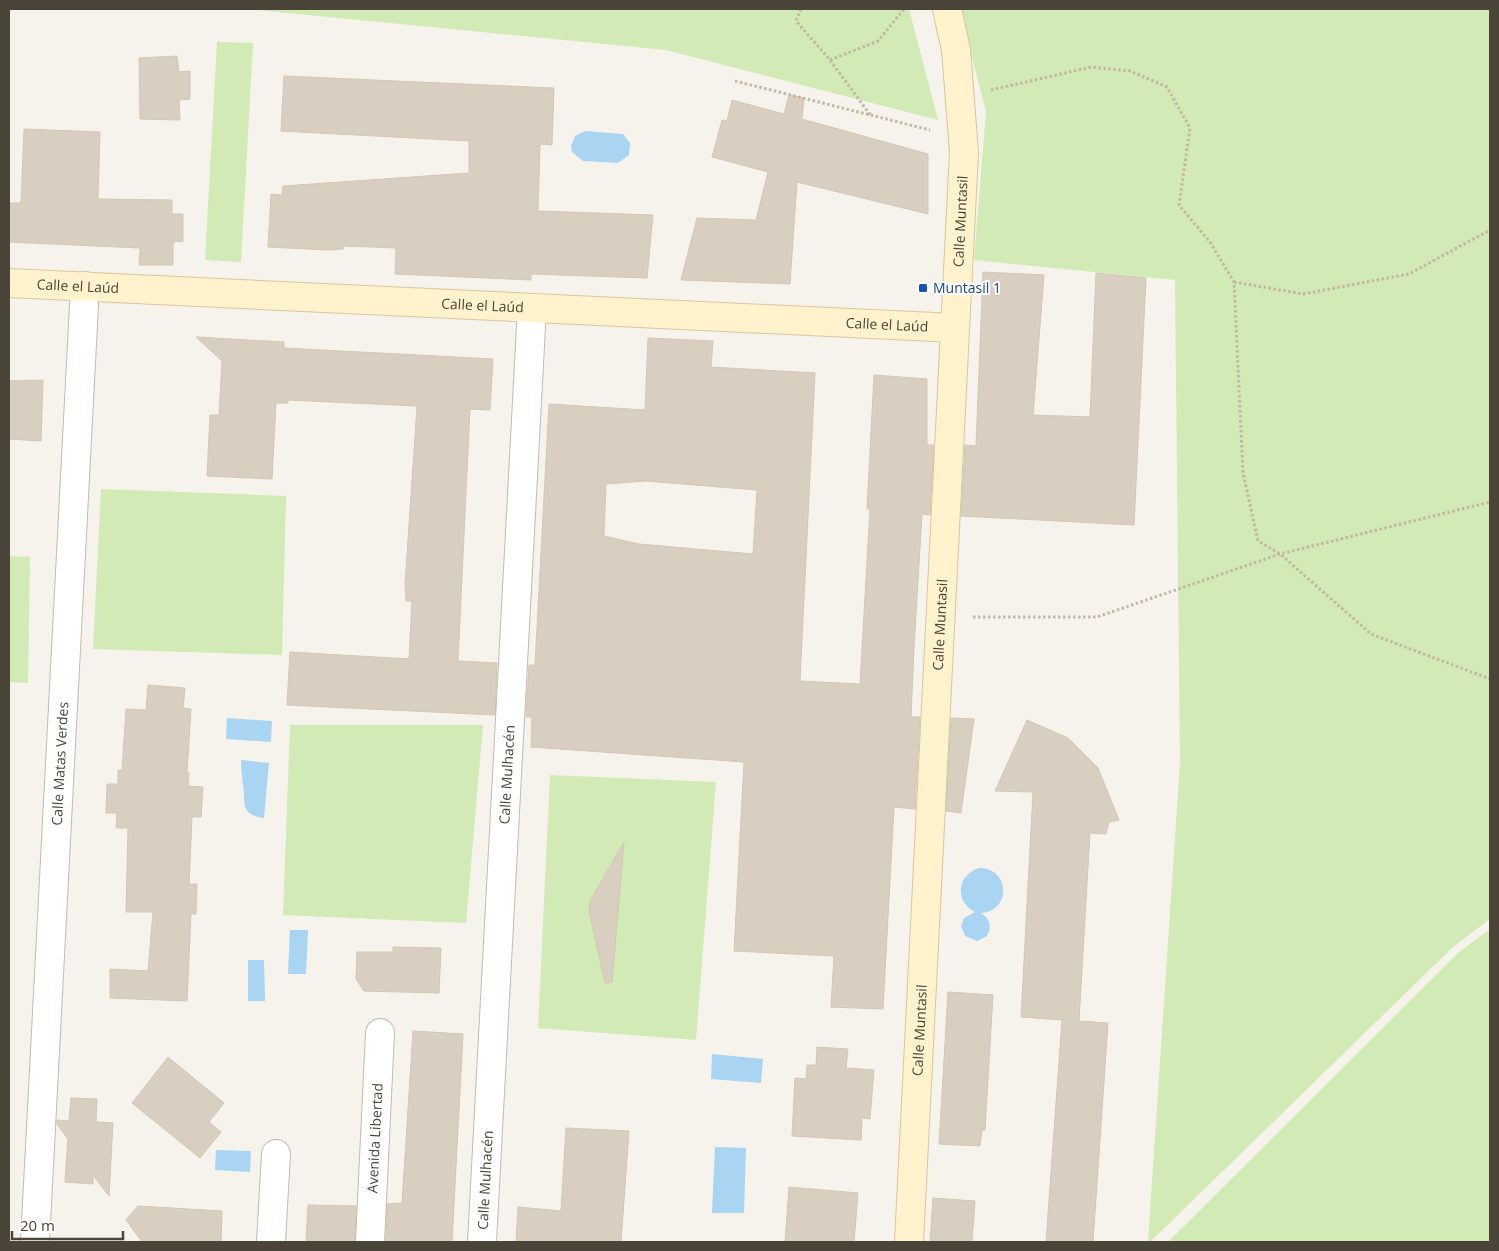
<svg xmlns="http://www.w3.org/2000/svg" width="1499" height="1251" viewBox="0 0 1499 1251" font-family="'Open Sans',sans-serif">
  <rect width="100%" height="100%" fill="#f6f3ec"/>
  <g fill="#d2eab5">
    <path d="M246 9H909L938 120 666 50Z"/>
    <path d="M959 9H1490V919L1453 947 1150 1242H1148L1180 763 1175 280 974 260 986 111Z"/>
    <path d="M217 42 253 43 241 262 205 260Z"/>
    <path d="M101 489 286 496 282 655 93 649Z"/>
    <path d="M9 556 30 557 28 683 9 682Z"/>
    <path d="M290 725H483L466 923 283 915Z"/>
    <path d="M550 775 716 782 696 1040 538 1028Z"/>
    <path d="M1490 929V1242H1168L1459 952Z"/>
  </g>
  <g fill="#a9d4f2">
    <path d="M585 131 623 134 630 143 629 155 618 163 583 161 572 152 571 146 575 136Z"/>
    <path d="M227 718 272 721 271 742 226 739Z"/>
    <path d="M241 760 269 763 264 818C239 814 246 804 243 785 242 777 241 769 241 760Z"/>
    <path d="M979 868C1010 868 1012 911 981 913 990 919 992 926 987 936L977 941 965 936 961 926 964 918 975 912C954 901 957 875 979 868Z"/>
    <path d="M290 930H308L306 974H288Z"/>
    <path d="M248 960H264L265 1001H248Z"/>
    <path d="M712 1054 763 1059 761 1083 711 1079Z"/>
    <path d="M715 1147 746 1148 744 1213H712Z"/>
    <path d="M216 1150 251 1151 250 1172 215 1170Z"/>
  </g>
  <g fill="#d8cfc1" stroke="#d3c7b4" fill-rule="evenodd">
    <path d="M177 56 179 72 190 71V99L179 100 180 120 140 119 139 58Z"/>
    <path d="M284 76 554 88 552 145 540 144 538 211 653 215 647 278 531 274V280L395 274 396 248 344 246 343 249 328 250 268 247 271 194 282 195 283 186 469 173V141L281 131Z"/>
    <path d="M789 95 804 98 802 119 928 154V214L797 182 790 284 681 280 697 218 756 220 768 172 712 157 722 120 727 121 732 100 784 114Z"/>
    <path d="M24 129 100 132 98 199 172 200V214H183V241L173 242V265H139L140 248 9 242V203H21Z"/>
    <path d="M983 272 1044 275 1033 415 1090 417 1096 273 1146 278 1134 525 961 516 965 445 976 446Z"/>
    <path d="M196 337 284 342V348L493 359 490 410 470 409 458 661 497 663 495 715 287 705 290 652 409 659 412 601H406L405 584 417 406 288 400V403H276L272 479 207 476 210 415H219L222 361Z"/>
    <path d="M648 338 713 341 711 367 815 373 800 681 860 684 870 509H867L874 375 927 379V445H934L930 515 922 514 914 648 911 717H920L915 809 894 807 883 1009 831 1007 834 956 734 951 744 762 531 747 532 717H526L529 665H535L549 404 645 410ZM645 481 757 490 753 554 639 544 604 536 606 484Z"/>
    <path d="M43 380 41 441 9 439V381Z"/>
    <path d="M148 685 185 688 183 708 191 709 187 773H189L188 786 203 787 201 817H192L189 884H197L196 914H191L187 1001 110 998V969L148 971 153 912H126L128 828H116L117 813H106L107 784H118V770H122L126 709 146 710Z"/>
    <path d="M951 718 974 719 961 813 946 811Z"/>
    <path d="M1027 720 1068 738 1098 768 1119 820 1109 822 1106 834 1090 833 1079 1021 1108 1023 1093 1242H1046L1062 1020 1021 1017 1033 792 995 791Z"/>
    <path d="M624 842 612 982 605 983 589 911 590 901Z"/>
    <path d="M393 947 441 948 439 993 364 991 356 979 357 952H393Z"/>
    <path d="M948 992 993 995 985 1130H982L980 1146 939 1144Z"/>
    <path d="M413 1031 463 1034 452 1242H386L387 1204 402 1203Z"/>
    <path d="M817 1047 848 1049 846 1068 874 1070 870 1119 862 1118 861 1140 792 1136 795 1078 806 1079 807 1065H816Z"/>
    <path d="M168 1057 224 1103 209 1122 221 1132 200 1158 132 1103Z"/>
    <path d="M71 1098 97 1099 96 1122 113 1123 109 1196 93 1175V1184L65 1182 68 1139 57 1124V1120L69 1121Z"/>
    <path d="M566 1128 629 1131 621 1242H516L518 1207 561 1211Z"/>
    <path d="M789 1187 858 1193 854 1242H785Z"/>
    <path d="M933 1198 975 1201 972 1242H930Z"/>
    <path d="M308 1205 356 1206 355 1242H306Z"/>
    <path d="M138 1206 222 1211 221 1242H142L126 1220Z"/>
  </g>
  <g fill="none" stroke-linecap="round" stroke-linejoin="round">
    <defs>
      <g id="street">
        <path id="s1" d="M35 1242 85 286"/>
        <path d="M271 1242 276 1154"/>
        <path id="s2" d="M370 1242 380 1033"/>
        <path id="s3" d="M482 1242 532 308"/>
      </g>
      <g id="secondary">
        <path id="s4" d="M9 283 955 328"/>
        <path id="s5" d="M909 1242 964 152 956 50 947 9"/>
      </g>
    </defs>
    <use href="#street" stroke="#c2bbae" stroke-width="30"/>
    <use href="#secondary" stroke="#d6c79b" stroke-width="30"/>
    <g stroke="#c4b79f" stroke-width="3" stroke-dasharray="2.5 2.5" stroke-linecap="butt">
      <path d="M801 9 796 21 830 60 871 116"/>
      <path d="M830 60 878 41 904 9"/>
      <path d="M735 81 930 130"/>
      <path d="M991 90 1091 67 1130 71 1167 87 1190 128 1179 205 1210 242 1234 282 1243 473 1258 541 1280 554 1371 634 1490 679"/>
      <path d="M1234 282 1303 294 1409 274 1490 230"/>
      <path d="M973 617H1097L1280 554 1490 502"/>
    </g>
    <use href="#street" stroke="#fff" stroke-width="28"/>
    <use href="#secondary" stroke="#fff3cd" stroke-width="28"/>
  </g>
  <rect fill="#1a4fb4" stroke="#fff" stroke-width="2" x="918" y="283" width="10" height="10" rx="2.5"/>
  <g text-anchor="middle" stroke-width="4" stroke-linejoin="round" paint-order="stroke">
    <g font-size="14" fill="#4b4439" stroke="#fff">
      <text dy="5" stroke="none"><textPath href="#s5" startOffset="1022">Calle Muntasil</textPath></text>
      <text dy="5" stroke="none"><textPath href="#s4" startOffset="69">Calle el Laúd</textPath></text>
      <text dy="5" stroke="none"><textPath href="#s4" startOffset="474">Calle el Laúd</textPath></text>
      <text dy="5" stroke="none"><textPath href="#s4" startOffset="879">Calle el Laúd</textPath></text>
      <text dy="5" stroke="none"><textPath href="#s5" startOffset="618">Calle Muntasil</textPath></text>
      <text dy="5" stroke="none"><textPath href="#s1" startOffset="479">Calle Matas Verdes</textPath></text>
      <text dy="5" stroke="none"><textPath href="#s3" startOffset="468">Calle Mulhacén</textPath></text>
      <text dy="5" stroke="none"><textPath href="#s5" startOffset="212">Calle Muntasil</textPath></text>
      <text dy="5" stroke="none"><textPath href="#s2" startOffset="104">Avenida Libertad</textPath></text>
      <text dy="5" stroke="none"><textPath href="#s3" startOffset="62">Calle Mulhacén</textPath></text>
    </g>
    <g font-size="14" fill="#164399" stroke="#fff" text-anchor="start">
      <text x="933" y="293">Muntasil 1</text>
    </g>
  </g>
  <rect width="1499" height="1251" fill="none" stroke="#4b4439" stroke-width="20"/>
  <path d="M12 1231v8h111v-8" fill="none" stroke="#4b4439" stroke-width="2.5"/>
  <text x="20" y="1231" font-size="15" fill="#4b4439" stroke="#ffffff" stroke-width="4" paint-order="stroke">20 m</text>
</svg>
